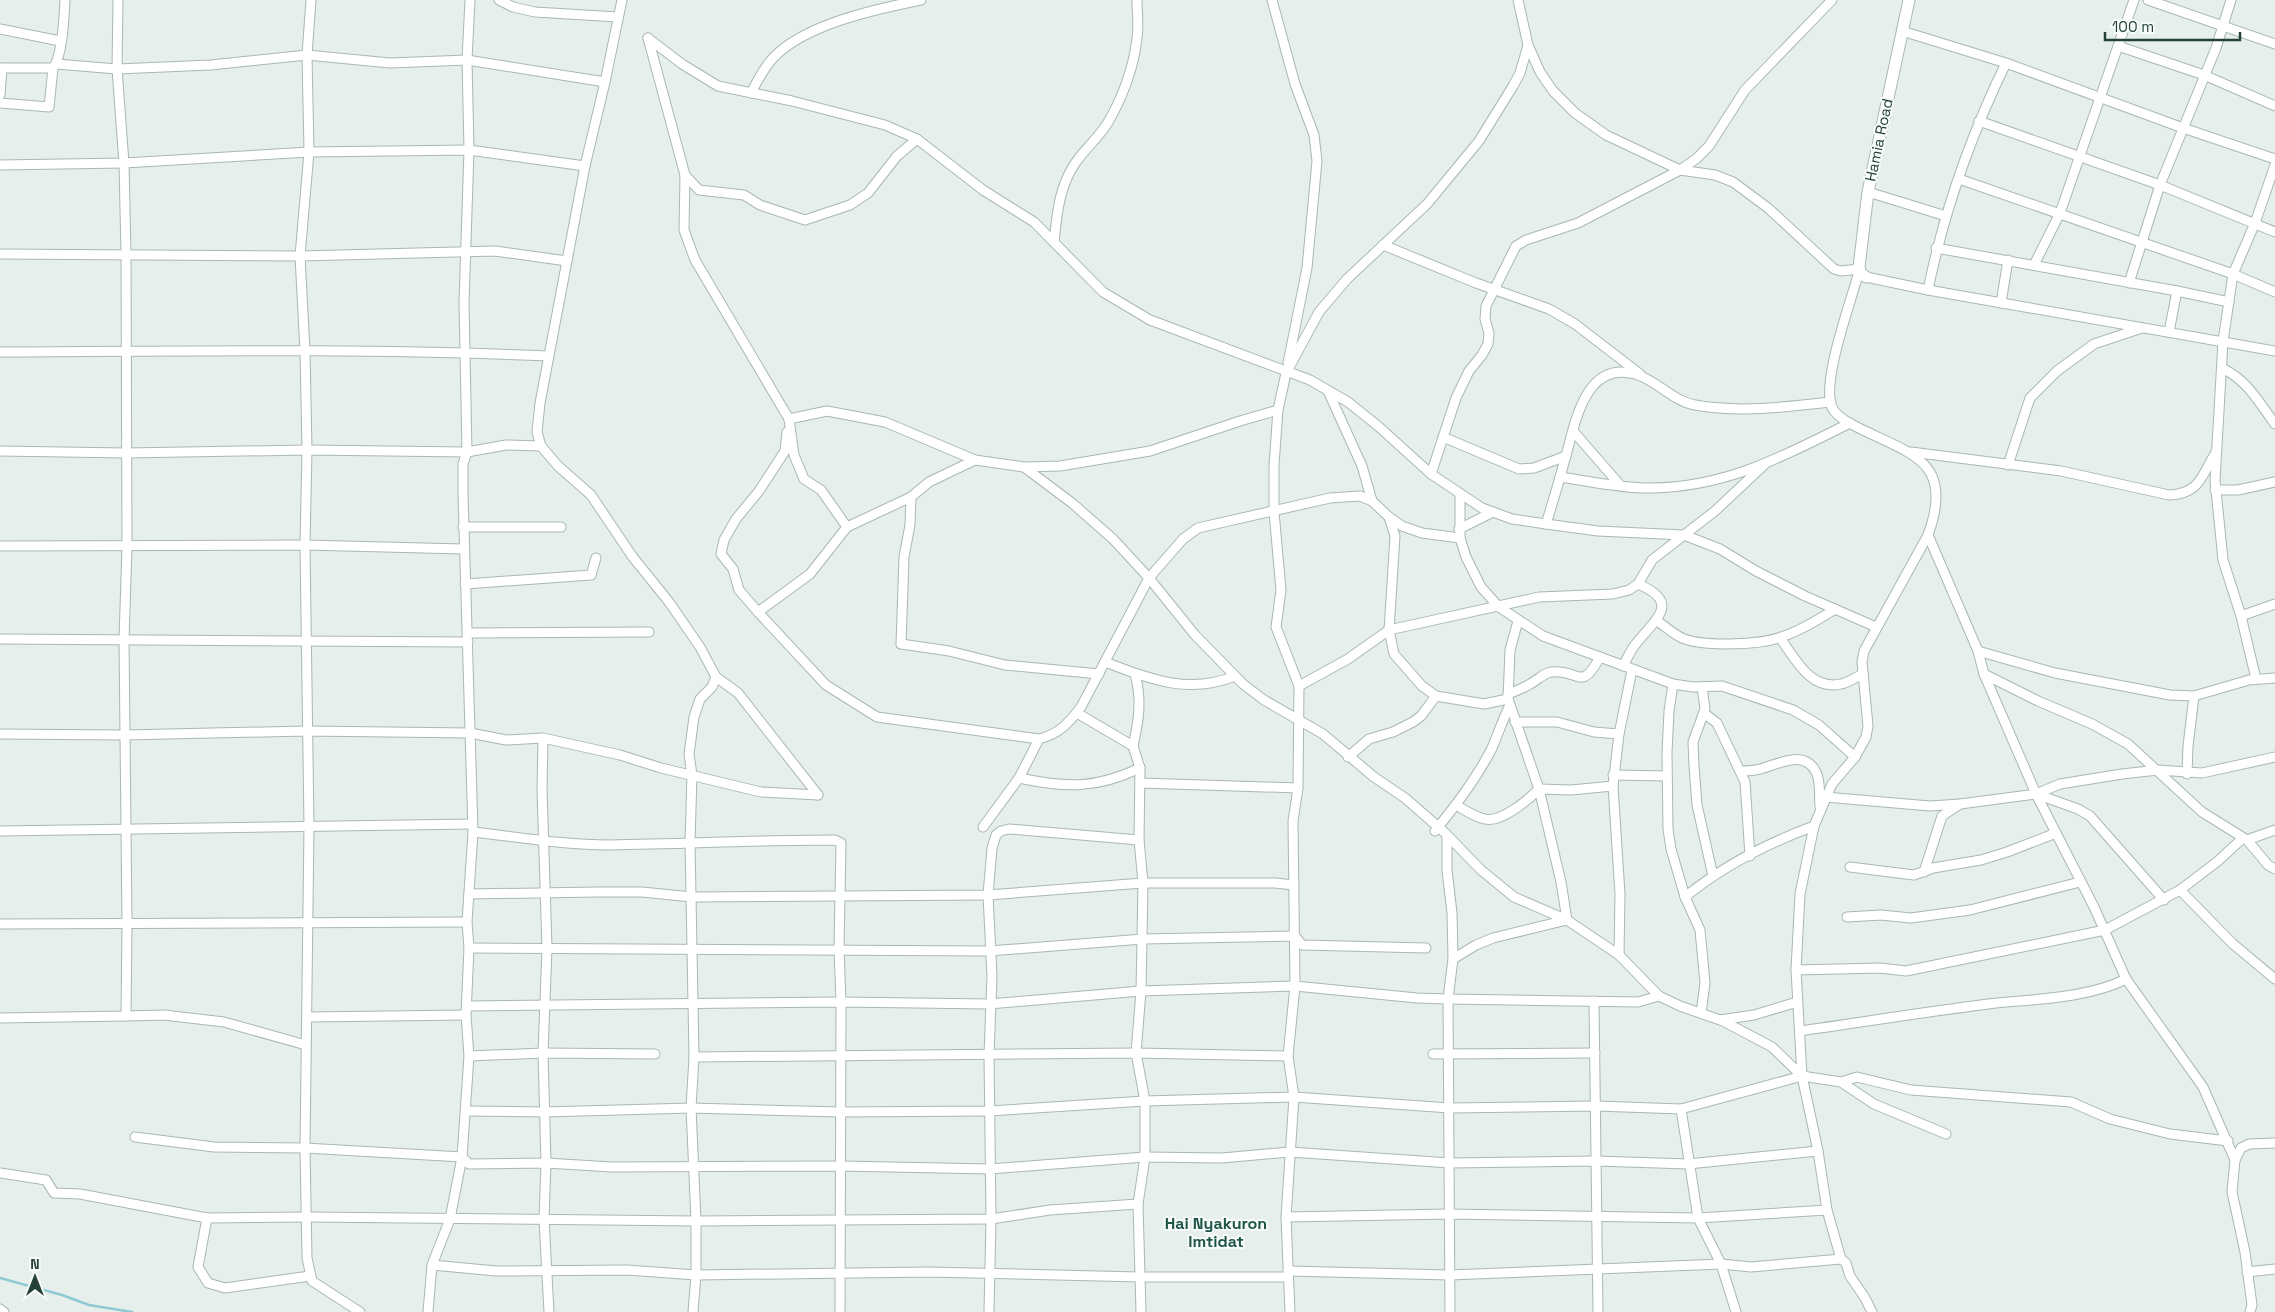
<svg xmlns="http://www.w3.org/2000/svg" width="2275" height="1312" viewBox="0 0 2275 1312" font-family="'Space Grotesk',sans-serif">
  <rect width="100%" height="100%" fill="#e6efeb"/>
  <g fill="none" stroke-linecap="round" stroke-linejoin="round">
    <path stroke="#8ec9d4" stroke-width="2.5" d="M0 1278 62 1295 89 1305 132 1312"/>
    <defs>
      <g id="minor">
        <path d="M311 0 307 55 309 152 300 256 305 351 307 450 305 545 309 826 305 1148 307 1258 312 1281 360 1312"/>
        <path d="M499 0 513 7 535 12 618 17"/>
        <path d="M622 0 605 82 585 166 540 403 537 432 541 446 558 466 591 495 632 556 669 602 700 647 716 677 738 693 818 795"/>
        <path d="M1272 0 1295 84 1314 135 1317 161 1307 268 1288 363"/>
        <path d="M2148 0 2275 44"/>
        <path d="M0 29 60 41"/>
        <path d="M1902 31 2006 63 2183 128 2275 159"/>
        <path d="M648 38 682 64 718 86 792 101 885 125 917 139 983 190 1034 222 1103 292 1150 320 1310 380 1348 402 1378 426 1431 474 1482 508 1512 519 1546 524 1598 531 1684 535 1720 549 1756 571 1805 596 1876 627"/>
        <path d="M648 38 685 175 684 230 695 260 789 419 827 411 885 422 975 460 1024 467 1060 466 1150 451 1240 421 1278 410"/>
        <path d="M1528 45 1540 72 1553 91 1575 113 1606 135 1680 170 1715 175 1733 182 1768 208 1834 269 1841 271 1859 269"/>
        <path d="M2118 46 2204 75 2275 106"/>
        <path d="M56 64 117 69 211 65 307 55 390 63 467 60 605 82"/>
        <path d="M0 68H53"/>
        <path d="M751 93C758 80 764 67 774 57 806 24 876 9 921 0"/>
        <path d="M0 95 2 68"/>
        <path d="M0 103 49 107 53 68C63 55 64 17 65 0"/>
        <path d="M1979 121 2160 185 2275 232"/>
        <path d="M0 165 124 163 309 152 469 150 585 166"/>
        <path d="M685 175 699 190 744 195 760 205 805 220 850 205 868 193 897 156 917 139"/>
        <path d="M1959 179 2233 274 2275 292"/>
        <path d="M1868 192 1946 216"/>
        <path d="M1054 242C1057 214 1059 186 1076 162 1085 149 1098 138 1107 124 1122 99 1134 67 1137 38 1139 26 1137 12 1137 0"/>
        <path d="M1383 245 1476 283 1549 309 1575 324 1640 374"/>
        <path d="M1936 248 2177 291 2229 302"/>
        <path d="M0 254 300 256 495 251 567 261"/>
        <path d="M2034 265 2060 213 2134 0"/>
        <path d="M1859 271C1851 302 1823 376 1831 405 1834 414 1845 421 1853 425 1908 454 1956 458 1928 535L1978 651 1984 674 2036 794 2094 907 2126 979 2203 1087 2235 1160 2232 1192 2245 1252 2252 1305 2250 1312"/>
        <path d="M1866 277 1928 290 2275 351"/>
        <path d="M2129 283 2160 185 2216 48 2231 0"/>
        <path d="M1928 290C1944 211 1971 135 2006 63"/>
        <path d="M2001 303 2008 260"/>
        <path d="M2169 332 2177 291"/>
        <path d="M0 352C183 351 366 348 549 356"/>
        <path d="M2222 368C2248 381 2258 401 2275 424"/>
        <path d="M1328 391 1362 466 1372 501"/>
        <path d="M789 419 794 455 804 479 821 490 847 527 810 574 758 612 826 685 877 717 1039 739C1059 734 1069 723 1081 707L1149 578 1183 539 1198 528 1330 498 1360 496 1372 501 1389 517 1402 526 1422 533 1460 538"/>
        <path d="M1573 431 1620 485"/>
        <path d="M1443 437 1519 469 1534 468 1566 456"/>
        <path d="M0 451 126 453 307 450 467 452 506 445 541 446"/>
        <path d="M1911 452 2061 471 2169 495C2200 494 2202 475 2216 452"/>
        <path d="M2008 465 2030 398 2057 371 2094 344 2142 328"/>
        <path d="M1024 467 1072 503 1113 539 1149 578 1195 635 1243 684 1264 700 1323 734 1374 777 1405 798 1444 832 1481 870 1514 897 1567 920 1619 955 1659 996 1680 1006 1720 1020 1754 1015 1797 1002"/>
        <path d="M1431 474 1456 398 1469 371 1482 355 1488 344 1489 333 1485 319 1486 306 1516 246 1526 240 1578 223 1680 170 1696 159 1709 146 1745 90 1832 0"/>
        <path d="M1560 477C1589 481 1624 489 1652 488 1727 487 1784 456 1850 423"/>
        <path d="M2215 490H2238L2275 482"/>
        <path d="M1460 494V538L1466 557 1481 587 1499 607 1543 636 1673 684 1693 687 1722 686 1793 710 1819 725 1855 757"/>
        <path d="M911 497 910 525 904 557 901 644 949 651 1005 665 1099 674"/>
        <path d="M1389 517 1395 536 1389 630 1394 654 1422 686 1436 696 1484 704 1508 699"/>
        <path d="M1546 524C1553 502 1559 481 1565 459 1575 425 1584 360 1635 374 1657 380 1672 401 1695 405 1739 413 1787 407 1831 402"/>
        <path d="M463 527H561"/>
        <path d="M847 527 911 497 929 482 975 460"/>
        <path d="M1459 529 1493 512"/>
        <path d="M0 546 305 545 463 549"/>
        <path d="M465 584 591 575 596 558"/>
        <path d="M758 612 739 590 733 569 721 554 724 540 736 519 759 491 785 451 787 432"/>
        <path d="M2241 616 2275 604"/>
        <path d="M1657 621C1665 626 1673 634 1682 638 1703 647 1760 645 1781 637 1800 631 1818 620 1835 609"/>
        <path d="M468 633 649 632"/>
        <path d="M1780 638C1795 658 1810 691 1841 684 1848 683 1856 677 1863 674"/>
        <path d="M0 639 468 642"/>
        <path d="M1978 651 2055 673 2170 695 2194 696 2249 680 2275 678"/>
        <path d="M1105 662C1150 679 1188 695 1235 676"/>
        <path d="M1623 666C1627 659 1630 651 1635 645 1654 620 1683 603 1638 584"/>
        <path d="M1984 674 2038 701 2092 724 2128 744 2202 812 2247 840 2268 865 2275 869"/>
        <path d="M2256 679 2241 616 2223 560 2215 480 2223 341 2233 274 2255 223 2275 165"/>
        <path d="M1673 684 1669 711 1667 753 1668 829 1671 849 1685 897C1723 866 1768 843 1814 826"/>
        <path d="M1299 686 1348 659 1389 630 1539 597 1613 594 1629 590 1638 584 1652 560 1715 511 1764 465"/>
        <path d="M1702 687 1705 709 1693 742 1694 766 1697 805 1713 876"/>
        <path d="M1508 694C1516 691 1524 688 1530 684 1538 680 1542 674 1551 672 1579 668 1580 694 1600 657"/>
        <path d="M1077 713 1133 746 1140 768 1139 840 1143 883 1141 991 1136 1053 1145 1101V1157L1138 1204 1141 1312"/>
        <path d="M1705 714 1717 723 1745 782 1750 856"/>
        <path d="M1515 722H1557L1594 732 1619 734"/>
        <path d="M0 734 124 735 307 731 470 733 506 740 543 738 620 755 661 768 761 792 818 795"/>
        <path d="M543 738 542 790 547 948 543 1053 546 1163 544 1219 549 1312"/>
        <path d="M1133 746C1139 720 1142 699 1135 674"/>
        <path d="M1348 757 1369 739 1393 732 1413 722 1421 716 1436 696"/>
        <path d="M1740 771C1747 771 1754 771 1760 769 1777 765 1804 748 1816 772 1821 781 1819 796 1820 807"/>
        <path d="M2187 774 2188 746 2194 696"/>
        <path d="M1613 775 1667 776"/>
        <path d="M1019 778C1066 788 1096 789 1140 768"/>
        <path d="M1140 783 1298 788"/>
        <path d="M2036 794 2078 809 2090 816 2164 900"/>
        <path d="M1825 797 1930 806 1960 804 2036 794 2060 784 2122 774 2158 770 2202 773 2275 757"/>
        <path d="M1456 805C1465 810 1474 817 1485 819 1501 823 1528 800 1539 789L1571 790 1613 786"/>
        <path d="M983 827 1019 778 1039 739"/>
        <path d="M0 831 471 824"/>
        <path d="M1435 831C1456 805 1477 778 1492 748 1498 734 1503 719 1510 705"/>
        <path d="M473 832C518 837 564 845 610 845 685 844 760 840 835 840L841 843 839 949 841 1002 840 1312"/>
        <path d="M1447 836V870L1452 913 1453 959 1448 999 1450 1312"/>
        <path d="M2247 840 2275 830"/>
        <path d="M1850 867 1914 875 1933 868 1981 860 2007 852 2056 833"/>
        <path d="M1924 872 1942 816 1960 804"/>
        <path d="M2180 890 2233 944 2275 979"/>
        <path d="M469 894 597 892H642L692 897 988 895 1143 883H1275L1294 885"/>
        <path d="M1685 897 1700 930 1705 983 1701 1013"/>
        <path d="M1847 917 1881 915 1911 918 1970 910 2080 882"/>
        <path d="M0 924 467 922"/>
        <path d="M469 948 989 951 1143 939 1295 936 1302 945 1426 948"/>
        <path d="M1619 955 1620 894 1613 786 1619 734 1632 670"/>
        <path d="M1453 959 1476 945 1493 938 1567 920 1561 882 1539 789 1508 699 1510 650 1518 621"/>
        <path d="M1796 970 1880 968 1906 971 2105 930 2180 890 2218 861 2243 838"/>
        <path d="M1594 1001 1598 1312"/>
        <path d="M467 1006 841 1002 989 1004 1141 991 1295 986 1417 998 1448 999 1638 1002 1659 996"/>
        <path d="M126 1016 164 1015 224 1022 306 1045"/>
        <path d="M308 1017 466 1015"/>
        <path d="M0 1018 126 1016 127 924 124 639 127 547 126 254 124 163 117 69 118 0"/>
        <path d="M1721 1020 1772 1047 1802 1076"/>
        <path d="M1800 1031C1863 1022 1925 1012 1988 1004 2031 999 2087 999 2126 979"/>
        <path d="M1433 1054 1595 1053"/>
        <path d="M469 1056 543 1053 655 1054"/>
        <path d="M694 1057 1136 1053 1288 1056"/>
        <path d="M1841 1082 1857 1077 1911 1090 2071 1102 2110 1119 2170 1134 2228 1141"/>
        <path d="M466 1111 544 1112 691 1108 840 1112 989 1111 1145 1101 1294 1097 1450 1108 1596 1106 1681 1109"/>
        <path d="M135 1137 214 1147 305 1148 462 1157 469 1164 546 1163 612 1167 841 1166 990 1169 1145 1157 1222 1158 1290 1152 1450 1163 1596 1161 1688 1164 1818 1151"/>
        <path d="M2235 1160 2241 1148 2249 1144 2275 1143"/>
        <path d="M0 1173 46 1180 54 1193 80 1194 207 1218 307 1217 696 1221 991 1219 1050 1210 1138 1204"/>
        <path d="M1286 1217 1449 1214 1698 1218 1827 1210"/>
        <path d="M207 1218 198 1267 208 1283 225 1288 310 1276"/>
        <path d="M432 1265 496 1271 627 1270 696 1275 928 1272 1140 1277H1288"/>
        <path d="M1288 1271 1450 1275 1721 1264 1751 1267 1841 1259"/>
        <path d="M2247 1272 2275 1269"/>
        <path d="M0 1309 4 1312"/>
        <path d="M428 1312 432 1265 450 1219 462 1157 469 1056 466 1015 469 948 467 922 473 832 463 494V464L467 452 464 303 469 150 467 60 470 0"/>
        <path d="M693 1312 696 1275V1221L691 1108 694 1057 690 842 692 775 689 754 694 717 700 699 712 687 716 677"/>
        <path d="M989 1312 991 1219 989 1055 992 976 988 895 992 848 996 835 1001 831 1009 829 1139 840"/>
        <path d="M1290 1312 1286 1217 1294 1097 1288 1056 1295 986 1293 821 1298 788 1299 686 1276 627 1281 590 1274 512V465L1278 410 1286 373 1319 312 1347 279 1427 204 1479 141 1513 86 1520 73 1528 45 1518 0"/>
        <path d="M1736 1312 1721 1264 1698 1218 1681 1109 1802 1076 1841 1082 1874 1104 1946 1134"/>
        <path d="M1872 1312 1865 1298 1850 1276 1846 1263 1841 1259 1827 1210 1818 1151 1802 1076 1796 970 1800 894 1814 826 1832 784 1855 757 1866 737 1868 726 1862 662 1864 651 1928 535"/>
      </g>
      <path id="tertiary" d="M1866 277 1861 274 1859 267 1868 192 1909 0"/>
    </defs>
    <use href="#minor" stroke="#a8b8b2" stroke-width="11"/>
    <use href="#tertiary" stroke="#a8b8b2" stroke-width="13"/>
    <use href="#minor" stroke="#fff" stroke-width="9"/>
    <use href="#tertiary" stroke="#fff" stroke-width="11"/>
  </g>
  <g text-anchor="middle" stroke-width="4" stroke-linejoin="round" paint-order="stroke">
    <g font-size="15" fill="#24423a" stroke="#f7fbf9">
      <text transform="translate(1879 140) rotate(-78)" y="5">Hamia Road</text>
    </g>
    <g font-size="16" font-weight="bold" fill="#1f5548" stroke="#f7fbf9">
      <text x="1216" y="1229">Hai Nyakuron<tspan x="1216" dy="18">Imtidat</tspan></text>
    </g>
  </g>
  <g transform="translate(35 1277)" stroke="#f7fbf9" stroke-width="4" paint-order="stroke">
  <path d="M0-4L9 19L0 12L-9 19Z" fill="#24423a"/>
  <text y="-8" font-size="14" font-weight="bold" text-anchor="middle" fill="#24423a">N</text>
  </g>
  <path d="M2105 32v8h135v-8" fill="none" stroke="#24423a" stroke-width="2.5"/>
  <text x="2112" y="32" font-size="15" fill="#24423a" stroke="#f7fbf9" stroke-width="4" paint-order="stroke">100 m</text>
</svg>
